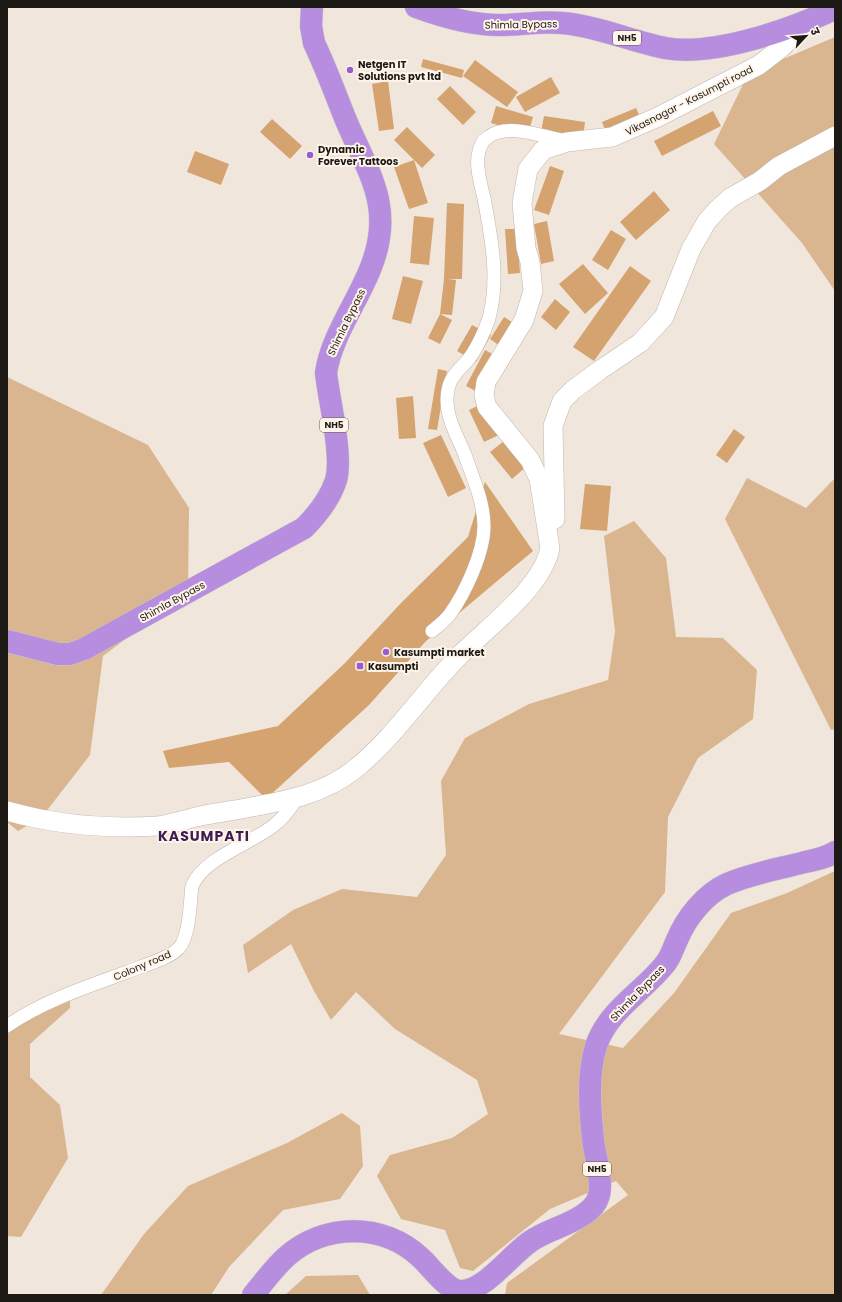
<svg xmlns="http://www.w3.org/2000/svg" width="842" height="1302" viewBox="0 0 842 1302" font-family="Poppins,'Noto Sans Devanagari',sans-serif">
  <rect width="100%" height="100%" fill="#f1e6dc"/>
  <g fill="#d9b590">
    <path d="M835 37V291L802 243 714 144 748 74Z"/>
    <path d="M7 377 148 445 189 508 188 592 103 656 90 755 41 818 18 831 7 822Z"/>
    <path d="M747 478 806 508 835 478V729L831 730 725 519Z"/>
    <path d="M634 521 666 558 676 637 723 638 757 670 753 719 698 758 668 817 665 892 559 1034 623 1048 674 993 731 913 787 893 835 871V1295H505L507 1283 628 1195 616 1181 550 1209 473 1271 460 1268 445 1230 401 1219 377 1176 390 1155 452 1138 488 1114 477 1080 395 1029 356 992 331 1020 314 991 291 944 248 973 243 945 293 910 342 889 417 897 446 855 441 781 465 738 529 704 608 680 615 631 604 536Z"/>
    <path d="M70 995V1008L30 1044V1077L60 1105 68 1158 21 1237 7 1236V1034L53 1002Z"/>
    <path d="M342 1113 360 1126 363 1166 340 1199 283 1210 229 1267 211 1295H101L144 1234 188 1186 287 1143Z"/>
    <path d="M358 1275 370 1295H285L306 1276Z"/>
  </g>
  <g fill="#d4a36f">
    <path d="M423 59 464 70 462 78 421 67Z"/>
    <path d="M475 60 518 92 507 107 463 76Z"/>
    <path d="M551 77 560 93 525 112 516 97Z"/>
    <path d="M388 81 394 129 379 131 372 84Z"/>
    <path d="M450 86 476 112 463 125 437 99Z"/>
    <path d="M496 106 533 117 528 134 491 123Z"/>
    <path d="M636 108 642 121 607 135 602 122Z"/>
    <path d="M713 111 721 126 662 156 654 141Z"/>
    <path d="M544 116 585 122 583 138 541 132Z"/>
    <path d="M272 119 302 146 290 159 260 132Z"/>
    <path d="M407 127 435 155 422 168 394 140Z"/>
    <path d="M195 151 229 164 221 185 187 172Z"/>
    <path d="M414 160 428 203 409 209 394 167Z"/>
    <path d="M550 166 564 171 549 215 534 210Z"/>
    <path d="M654 191 670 210 636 240 620 222Z"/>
    <path d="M447 203 464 204 462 279H448L456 280 452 315 440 314 452 320 440 344 428 338 440 314 444 279Z"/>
    <path d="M414 216 434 218 429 265 410 263Z"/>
    <path d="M547 221 554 261 541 264 534 224Z"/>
    <path d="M505 229H517L520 273 508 274Z"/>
    <path d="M611 230 626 239 608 270 592 260Z"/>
    <path d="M583 264 608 293 585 314 559 284Z"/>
    <path d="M630 266 651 281 594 361 573 347Z"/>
    <path d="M403 276 423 281 411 324 392 319Z"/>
    <path d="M555 299 570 312 556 330 541 317Z"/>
    <path d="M504 317 515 324 500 346 490 339Z"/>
    <path d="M472 325 491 335 476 362 457 351Z"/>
    <path d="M485 350 508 362 489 398 466 386Z"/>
    <path d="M438 369 447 371 437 430 428 429Z"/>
    <path d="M413 396 416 438 399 439 396 398Z"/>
    <path d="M488 401 503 433 484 442 469 410Z"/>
    <path d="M734 429 745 437 727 463 716 455Z"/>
    <path d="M441 435 466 488 448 497 423 443Z"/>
    <path d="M504 441 526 467 512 479 490 452Z"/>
    <path d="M485 482 533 551 426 641 369 705 266 799 229 762 169 768 163 751 278 726 345 663 401 603 468 537Z"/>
    <path d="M585 484 611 486 607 531 580 529Z"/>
  </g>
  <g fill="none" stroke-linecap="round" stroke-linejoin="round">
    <defs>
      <g id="street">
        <path d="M432 631C438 626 445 621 450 614 465 593 484 553 484 526 484 502 473 478 465 455 458 437 447 420 447 400 447 380 455 374 467 361 476 351 487 327 490 314 499 276 491 236 484 198 481 185 476 169 478 156 479 149 482 141 488 137 509 122 543 137 566 141"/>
        <path d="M7 1026C43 1001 86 987 127 972 141 966 169 959 179 948 190 936 190 901 192 886 204 858 250 844 273 826 283 819 290 809 297 798"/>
      </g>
      <g id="secondary">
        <path d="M555 519 553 426 562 401 573 390 600 370 640 343 664 317 691 249 707 221 718 209 730 198 760 181 779 166 835 136"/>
        <path d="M7 811C56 825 107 829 157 826 170 825 183 820 196 817 209 814 222 812 235 810 278 802 320 797 355 769 393 739 425 690 460 655 487 628 543 587 550 548L539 479 530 460 487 407 484 395 486 382 524 320 533 291 530 262 526 248 522 203 528 169 543 150 567 142 612 137 658 117 759 65 781 48 809 21"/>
      </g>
      <g id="highway">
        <path d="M416 7C443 17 470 25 499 25 520 25 541 21 562 23 597 26 631 41 665 48 714 57 791 29 835 9"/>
        <path d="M7 641 58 654H70L84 649 304 528C318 514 330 499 336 480 343 455 329 401 326 373 331 337 358 301 371 267 395 206 368 173 345 118 335 93 326 68 314 43L311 26 312 7"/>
        <path d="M253 1295C264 1282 273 1269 286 1257 324 1223 383 1222 421 1258 431 1267 448 1292 462 1291 486 1290 511 1254 531 1241 547 1230 567 1226 583 1215 589 1211 596 1205 598 1198 604 1184 595 1156 593 1140 590 1110 587 1075 596 1046 608 1010 643 992 665 964 671 957 673 948 677 940 686 918 705 894 727 884 752 873 779 869 805 862 815 860 826 858 835 852"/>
      </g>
    </defs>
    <use href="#street" stroke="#c0b6ac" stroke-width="14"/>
    <use href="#secondary" stroke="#c0b6ac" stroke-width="20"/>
    <use href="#highway" stroke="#c9c8c7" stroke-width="23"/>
    <use href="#street" stroke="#fff" stroke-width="13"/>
    <use href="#secondary" stroke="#fff" stroke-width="19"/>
    <use href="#highway" stroke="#b78edf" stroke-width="22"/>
  </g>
  <g fill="#9b5bd1" stroke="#fef4e9" stroke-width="1.5">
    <circle cx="350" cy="70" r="4"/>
    <circle cx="310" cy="155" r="4"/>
    <circle cx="386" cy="652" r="4"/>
    <rect x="356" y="662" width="8" height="8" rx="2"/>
  </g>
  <g text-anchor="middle" stroke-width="4" stroke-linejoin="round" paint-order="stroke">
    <g fill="#fef4e9" stroke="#605b55" stroke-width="1">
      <rect x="613" y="31" width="28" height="14" rx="3"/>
      <rect x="320" y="418" width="28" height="14" rx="3"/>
      <rect x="583" y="1162" width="28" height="14" rx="3"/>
    </g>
    <g font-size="9" font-weight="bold" fill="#1d1915">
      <text x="627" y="41">NH5</text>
      <text x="334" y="428">NH5</text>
      <text x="597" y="1172">NH5</text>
    </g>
    <g font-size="10" fill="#1d1915" stroke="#fef4e9">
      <text transform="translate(521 24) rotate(-1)" y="4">Shimla Bypass</text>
      <text transform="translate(689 100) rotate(-27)" y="4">Vikasnagar - Kasumpti road</text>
      <text transform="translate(346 322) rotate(-64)" y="4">Shimla Bypass</text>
      <text transform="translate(172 601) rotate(-29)" y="4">Shimla Bypass</text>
      <text transform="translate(142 965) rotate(-23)" y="4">Colony road</text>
      <text transform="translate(637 993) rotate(-46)" y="4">Shimla Bypass</text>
    </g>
    <g font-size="10" font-weight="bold" fill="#1d1915" stroke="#fef4e9" text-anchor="start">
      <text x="358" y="68">Netgen IT<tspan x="358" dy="12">Solutions pvt ltd</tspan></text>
      <text x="318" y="153">Dynamic<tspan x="318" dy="12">Forever Tattoos</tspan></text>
      <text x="394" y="656">Kasumpti market</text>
      <text x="368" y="670">Kasumpti</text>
    </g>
    <g font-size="14" font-weight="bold" letter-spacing="1" fill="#3b1c54" stroke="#fef4e9">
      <text x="204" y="841">KASUMPATI</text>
    </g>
  </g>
  <rect width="842" height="1302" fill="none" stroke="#1d1915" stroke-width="16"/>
  <g transform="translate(806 36) rotate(64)" stroke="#fef4e9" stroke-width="3" paint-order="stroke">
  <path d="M0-3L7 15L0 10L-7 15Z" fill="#1d1915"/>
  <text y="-6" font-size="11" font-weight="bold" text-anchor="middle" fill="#1d1915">उ</text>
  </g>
</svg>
